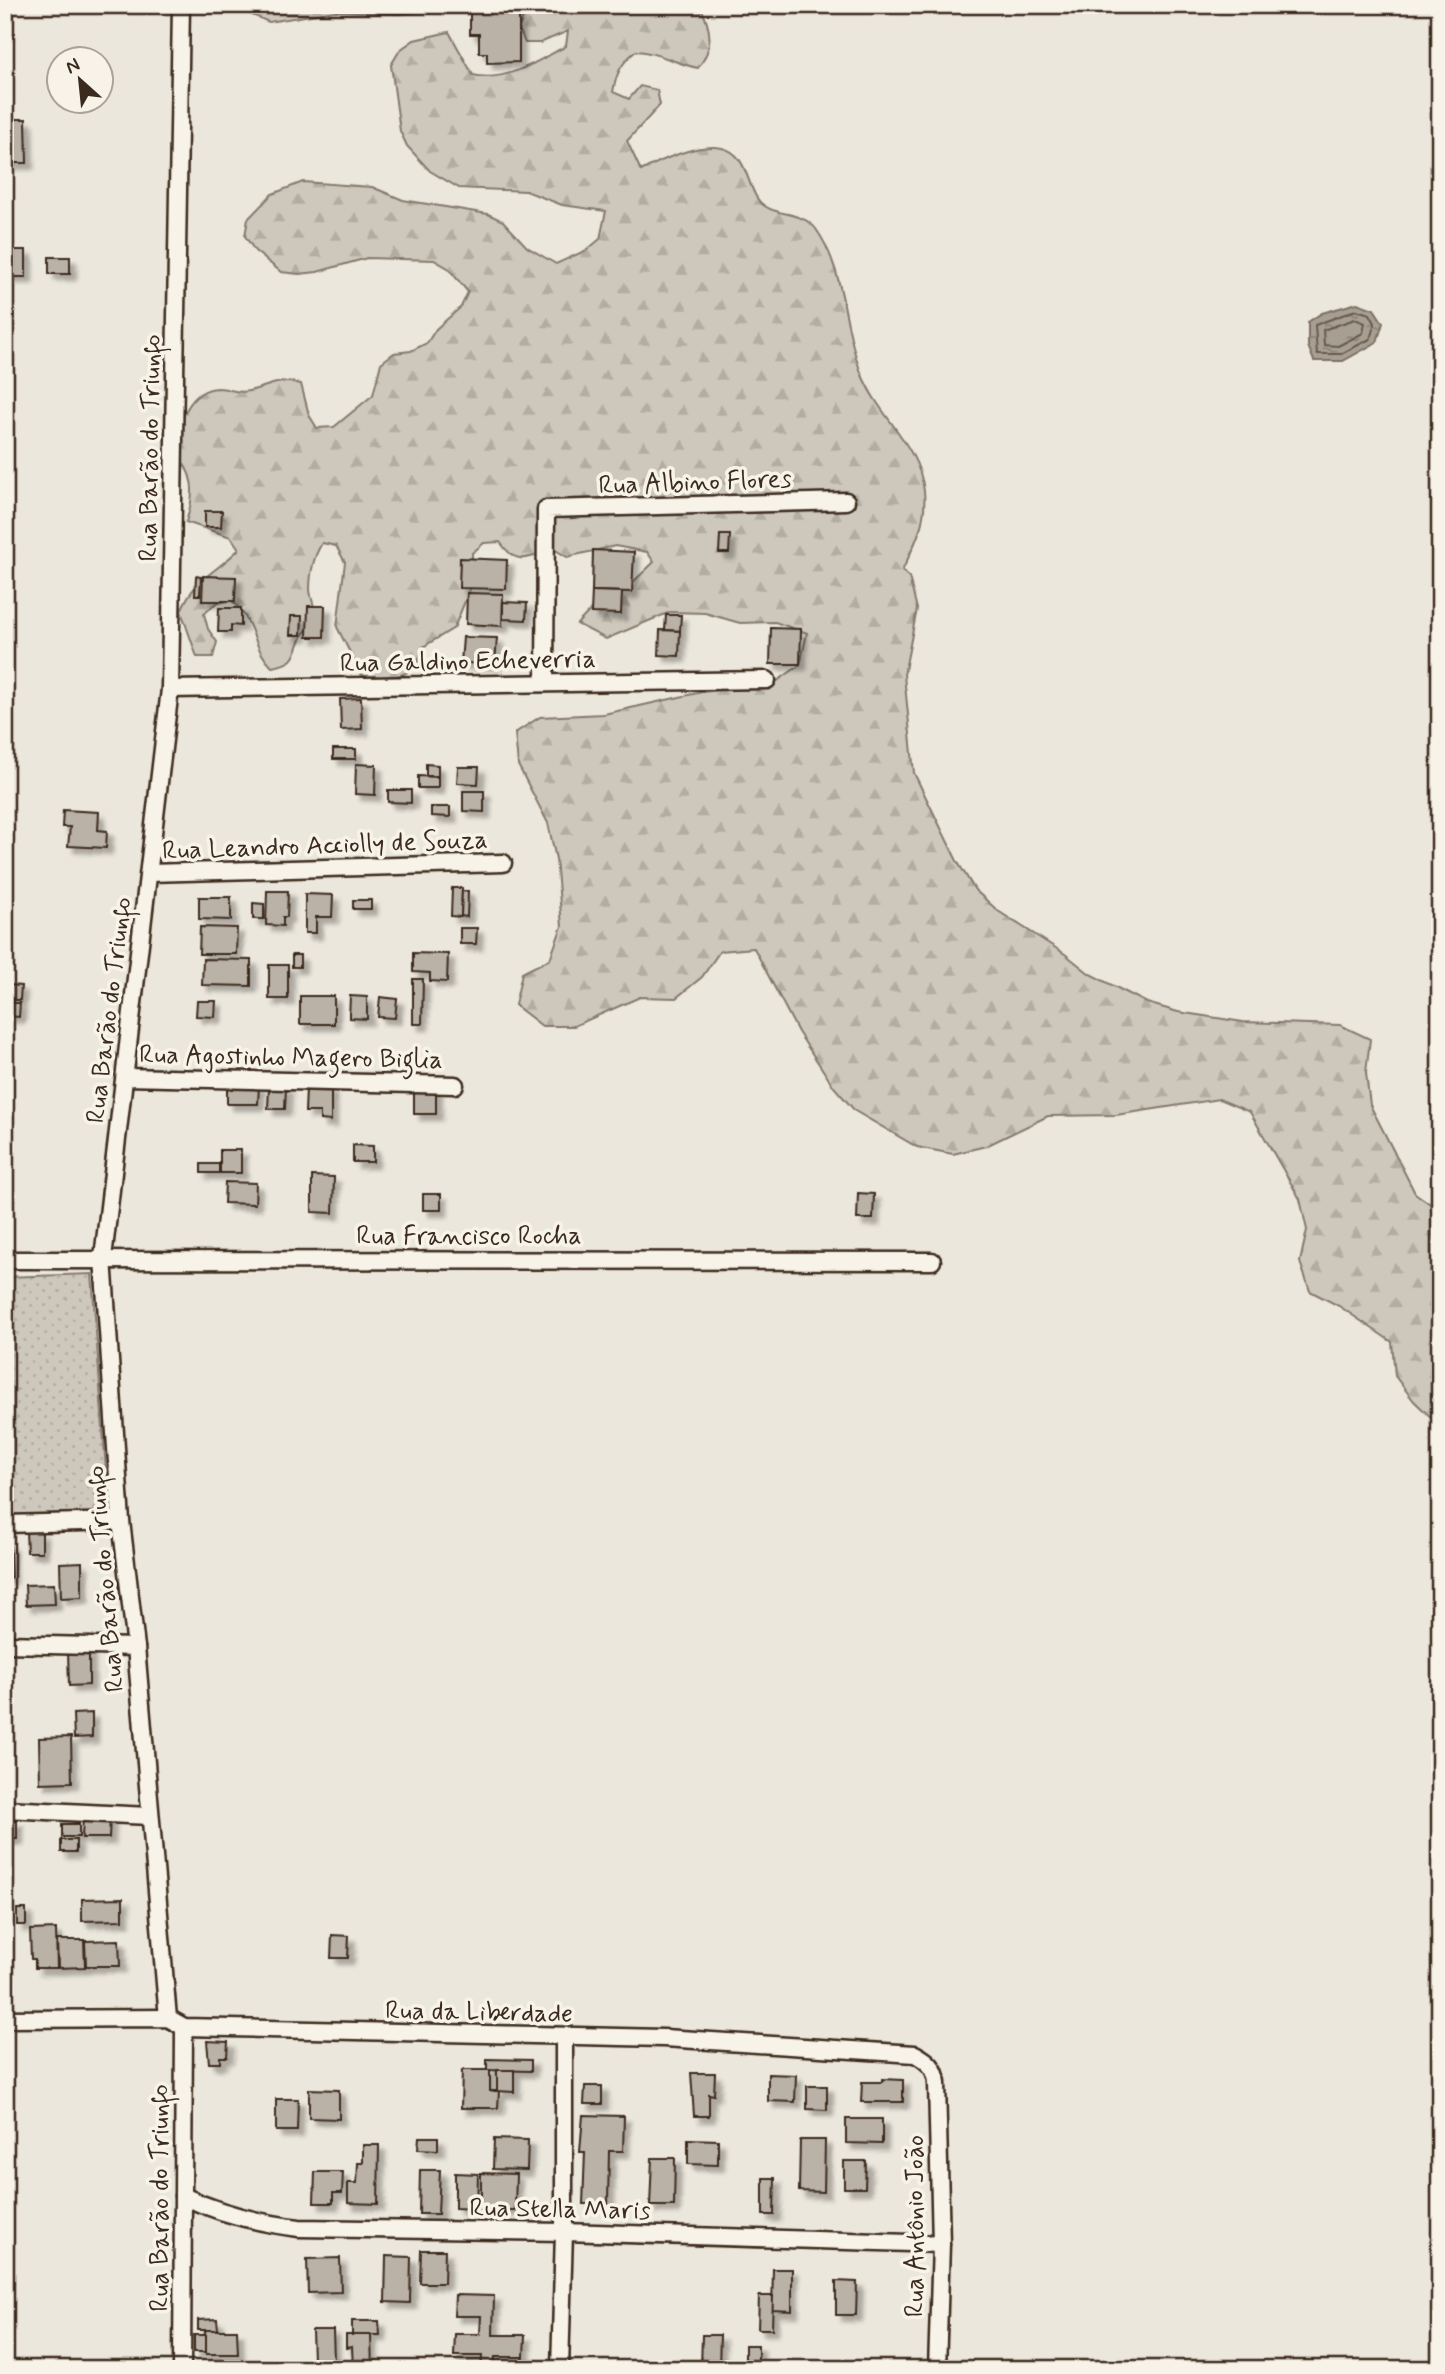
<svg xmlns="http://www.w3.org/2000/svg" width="1445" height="2374" viewBox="0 0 1445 2374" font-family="Mynerve,sans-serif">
  <defs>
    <pattern id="forest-firs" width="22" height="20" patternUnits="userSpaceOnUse" patternTransform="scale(1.75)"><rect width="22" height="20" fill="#cec8bc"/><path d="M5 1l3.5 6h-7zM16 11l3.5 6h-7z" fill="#b2aca1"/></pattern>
    <pattern id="park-dots" width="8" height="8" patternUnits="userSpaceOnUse" patternTransform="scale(1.75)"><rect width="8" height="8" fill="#cec8bc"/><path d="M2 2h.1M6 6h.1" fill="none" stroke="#b2aca1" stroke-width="1.8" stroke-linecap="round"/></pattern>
    <pattern id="water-ripples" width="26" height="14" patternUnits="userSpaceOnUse" patternTransform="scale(1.75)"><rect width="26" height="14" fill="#a89f93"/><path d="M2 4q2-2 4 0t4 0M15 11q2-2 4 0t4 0" fill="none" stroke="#8a8277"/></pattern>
    <filter id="shadow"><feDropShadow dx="6" dy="6" stdDeviation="2" flood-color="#0004"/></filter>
  </defs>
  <rect width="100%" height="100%" fill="#ece7dc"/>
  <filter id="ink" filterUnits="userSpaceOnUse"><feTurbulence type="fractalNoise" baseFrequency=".0143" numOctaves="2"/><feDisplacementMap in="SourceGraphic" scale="14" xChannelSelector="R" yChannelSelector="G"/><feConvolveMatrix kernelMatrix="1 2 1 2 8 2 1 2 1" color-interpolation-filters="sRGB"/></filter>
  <g filter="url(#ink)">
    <g fill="url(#forest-firs)" stroke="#84796d" stroke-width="2">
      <path d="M228 5H443L430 11 399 14 335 11 269 22Z"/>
      <path d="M527 5H700C711 29 715 46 698 68 676 64 659 52 636 51 621 63 616 74 613 92L629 99 640 86 657 90 660 105 627 141 641 171C661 160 698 143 722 148 746 153 746 181 757 198 769 218 801 209 816 229 846 271 843 329 862 375 880 418 919 445 924 491 927 522 915 544 902 571L909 577 917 609 904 675 914 773 957 861 975 890 998 911 1065 954 1090 974 1147 1003 1178 1012 1243 1022 1340 1025 1370 1039 1366 1073 1370 1105 1415 1193 1440 1211V1426L1414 1401 1395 1376 1392 1342 1339 1306 1310 1291 1300 1262 1307 1230 1300 1199 1250 1112 1219 1099 1116 1115 1048 1116 986 1146 953 1154 917 1147 855 1111 834 1087 798 1032 754 948 720 951 702 977 676 998 640 997 574 1026H542L515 1005 522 973 550 959 562 926 556 859 548 823 518 765 515 733 540 717 604 714 702 692 773 684 800 665 807 633 775 622 740 623 705 613 670 612 606 639 577 624 600 600 630 585 654 562 647 552 615 546 567 557 554 549C528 557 518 568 500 542L484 543 472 553V584L454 628 423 647 418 662 406 673 374 683 361 674 337 627 345 562 336 546 322 543C314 556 310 574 310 590 311 601 318 610 313 622 311 627 305 630 303 635 292 656 299 662 272 667 251 647 256 621 231 600L215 604 204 614 208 629 217 642 213 657H197L181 611C194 578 217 572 239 549L231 537 186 522C196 491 195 474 173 449 179 426 187 389 218 388 229 388 236 394 249 391 271 386 278 378 301 384L309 415 317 428 334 427 373 395 381 363 394 353 411 351 427 343 436 329 461 307 468 292 448 268 434 260 367 258 317 272 299 274 281 272 255 251 245 236 248 219 272 194 303 182 372 187 403 200 488 214 503 221 527 247 556 264 587 250 600 239 606 211 562 205 526 191 459 188 430 171 407 146 400 131 391 65 400 50 414 40 449 32 473 75C505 83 538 61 566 46L568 31 540 43H525L519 28Z"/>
    </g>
    <path fill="url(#park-dots)" stroke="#84796d" stroke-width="2" d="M92 1274 109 1513 5 1515V1277Z"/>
    <path fill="url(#water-ripples)" stroke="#7c7064" stroke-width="2" d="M1357 303 1374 309 1383 323 1377 342 1343 361H1314L1308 346V322L1322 313Z"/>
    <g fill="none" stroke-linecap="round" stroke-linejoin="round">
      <g stroke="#67594d" stroke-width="2">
        <path d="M1356 310 1370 314 1375 323 1370 339 1341 354H1317L1315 325Z"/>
        <path d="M1355 319 1365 323 1363 333 1338 346 1324 345 1323 330Z"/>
      </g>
    </g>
    <g fill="#bab2a7" stroke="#3b2a1e" stroke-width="2" filter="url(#shadow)">
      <path d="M470 5H519V62L487 63V53H479V34H470Z"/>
      <path d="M5 119H26L27 163H5Z"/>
      <rect x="5" y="250" width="21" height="27"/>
      <rect x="49" y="257" width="21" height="17"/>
      <path d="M205 511H222L221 527H205Z"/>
      <path d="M720 535H730L729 553H719Z"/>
      <path d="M593 550 634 552 632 592 592 591Z"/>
      <path d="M460 558 507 560 506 589 459 588Z"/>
      <path d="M196 576 201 577 200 595H195Z"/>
      <path d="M203 576 236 577 235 601H202Z"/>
      <path d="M592 591 622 592 621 614 591 613Z"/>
      <path d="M467 593 503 594 502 626 466 624Z"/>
      <path d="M503 602 527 603 526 620 503 619Z"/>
      <path d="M308 606H325L324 637H307Z"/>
      <path d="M219 608H241V626L231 625V632H218Z"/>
      <path d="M666 615H681L680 631 665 630Z"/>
      <path d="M291 616H302L301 635H290Z"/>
      <path d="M771 628 801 629 800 664H770Z"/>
      <path d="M660 630 680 631 679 656 659 655Z"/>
      <path d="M463 637 497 638 495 664 461 663Z"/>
      <path d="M361 698 362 729 341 730 340 699Z"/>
      <rect x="333" y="749" width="23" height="10"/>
      <path d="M356 764 376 765 375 795 355 794Z"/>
      <path d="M426 764 438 765V776H426Z"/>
      <path d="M458 767H479L478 784 457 783Z"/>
      <path d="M418 776 438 777V788H418Z"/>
      <path d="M388 790H411V803L388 802Z"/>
      <path d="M463 791H484V812L463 811Z"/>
      <path d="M431 807H450V817L431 816Z"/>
      <path d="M63 810 99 812 98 830 107 831 106 848 68 846 70 827H62Z"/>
      <path d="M452 888H462L461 917 451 916Z"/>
      <path d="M267 891H288L287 917H283V926L266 925Z"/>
      <path d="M462 891H468L467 917 461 916Z"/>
      <path d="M305 894 333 895 332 917H316V933H305Z"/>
      <path d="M199 897H231V920L199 919Z"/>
      <rect x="353" y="900" width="18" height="9"/>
      <path d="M253 903 264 904V919H253Z"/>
      <path d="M200 927 237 928 236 954H199Z"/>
      <path d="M460 928H477L476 944H460Z"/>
      <path d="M413 953 448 954 447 982 430 981V973L413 972Z"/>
      <rect x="292" y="955" width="8" height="12"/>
      <path d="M203 959 251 960V986L202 985Z"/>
      <rect x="269" y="965" width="19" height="34"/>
      <path d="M413 979H423L422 1024H413Z"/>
      <path d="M10 985 21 986 20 1000H9Z"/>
      <rect x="300" y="996" width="34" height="28"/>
      <path d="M350 996 367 997V1019L349 1018Z"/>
      <path d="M380 997 397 999 395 1018 378 1017Z"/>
      <path d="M197 1001H216L215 1017 196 1016Z"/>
      <path d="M9 1003H20L19 1017 8 1016Z"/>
      <path d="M227 1084 259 1085 258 1104H227Z"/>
      <path d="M269 1087H286L285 1109H268Z"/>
      <path d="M414 1087 436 1088V1114H414Z"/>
      <path d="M306 1088 331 1089V1121L320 1120V1112H305Z"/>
      <path d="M353 1145 373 1146V1162H353Z"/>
      <rect x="220" y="1150" width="21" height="23"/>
      <rect x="201" y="1164" width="18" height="9"/>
      <path d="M312 1176 334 1177 333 1213 312 1212Z"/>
      <path d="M225 1182 256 1183 255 1204 224 1203Z"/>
      <path d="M858 1193 874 1194 873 1219H857Z"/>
      <rect x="423" y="1194" width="18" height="16"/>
      <path d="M26 1532H42V1552H27Z"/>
      <path d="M5 1544H10L11 1578H5Z"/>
      <path d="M82 1562V1597L61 1598 60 1563Z"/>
      <path d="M54 1584 55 1604 26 1605 25 1585Z"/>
      <path d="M89 1650V1685L69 1686 68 1651Z"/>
      <path d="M92 1713V1737L74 1738 73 1714Z"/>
      <path d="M71 1737 72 1782 40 1783 39 1738Z"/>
      <path d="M83 1817H110L109 1838H82Z"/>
      <rect x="6" y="1821" width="11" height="18"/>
      <rect x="62" y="1824" width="17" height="13"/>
      <rect x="61" y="1840" width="15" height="12"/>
      <path d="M123 1898V1920L82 1921V1899Z"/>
      <rect x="17" y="1909" width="9" height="16"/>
      <path d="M56 1929 57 1968H35V1959H31L30 1930Z"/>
      <path d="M332 1935 349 1936 348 1958H331Z"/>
      <path d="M57 1940H84L85 1967 58 1968Z"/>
      <path d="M119 1940 120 1966H86L85 1941Z"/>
      <path d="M207 2041 228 2042 227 2057H220V2063H209Z"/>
      <path d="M487 2059 531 2060V2071L487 2070Z"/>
      <path d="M462 2070H490V2091H499L498 2108H461Z"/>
      <path d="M497 2070H514V2092L497 2091Z"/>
      <path d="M691 2073H715L714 2095 709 2094V2116H694Z"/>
      <path d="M768 2074 796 2075 795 2102 768 2101Z"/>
      <path d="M882 2079 903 2080V2102H861L862 2082H882Z"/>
      <path d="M585 2086H602V2104H584Z"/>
      <path d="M807 2086H827V2110L807 2109Z"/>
      <path d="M309 2089 339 2090V2119L309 2118Z"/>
      <path d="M276 2099H298L297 2131H276Z"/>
      <path d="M583 2115 624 2116 623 2151H609L608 2204H583L585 2152H580Z"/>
      <path d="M846 2119H882V2144L846 2143Z"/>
      <path d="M419 2137H438V2150L418 2149Z"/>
      <path d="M494 2139 528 2140 527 2170 493 2169Z"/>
      <path d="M688 2139 718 2140V2165L688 2164Z"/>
      <path d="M800 2140H825L824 2192 799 2191Z"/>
      <path d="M363 2145H379L378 2204 348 2203V2183H357L358 2163H363Z"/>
      <path d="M652 2158H675L674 2206H650Z"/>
      <path d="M844 2161H866L865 2188H844Z"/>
      <path d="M420 2170H440L438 2214H419Z"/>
      <path d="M315 2172H343L342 2193H333V2203H314Z"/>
      <path d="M455 2173 478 2174 477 2209 455 2208Z"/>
      <path d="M481 2173 516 2174 515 2210H481Z"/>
      <path d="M763 2178H775L774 2215H763Z"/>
      <path d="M421 2250H445L444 2283H420Z"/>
      <path d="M386 2256 411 2257 410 2303 385 2302Z"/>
      <path d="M340 2258 341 2292 308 2293 307 2259Z"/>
      <path d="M773 2269H792V2311L772 2310Z"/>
      <path d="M836 2281 857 2282 856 2315H836Z"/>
      <path d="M455 2295 494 2296 493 2335H525L524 2357H495L494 2369H481L482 2356H454L455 2334H480L481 2316H454Z"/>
      <path d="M759 2296H773L772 2329H758Z"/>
      <path d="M217 2319 218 2330H198V2320Z"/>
      <path d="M352 2321H379L380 2335H352Z"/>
      <path d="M205 2330H237L238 2354H206Z"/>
      <path d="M312 2330H333L334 2360H313Z"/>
      <rect x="194" y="2335" width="12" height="17"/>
      <path d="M346 2335H371L372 2369H353L352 2347 346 2348Z"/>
      <path d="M702 2335H720L719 2369H701Z"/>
      <rect x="745" y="2345" width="13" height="24"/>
      <rect x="281" y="2361" width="21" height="8"/>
      <path d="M222 2362V2369H209L208 2363Z"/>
    </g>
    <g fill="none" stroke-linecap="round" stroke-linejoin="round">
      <defs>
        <g id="minor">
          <path d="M545 683 546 509 846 501"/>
          <path d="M170 689 767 680"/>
          <path d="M149 873 503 863"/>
          <path d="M125 1077 455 1085"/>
          <path d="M5 1260 932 1261"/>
          <path d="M5 1524 121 1521"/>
          <path d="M5 1644 136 1647"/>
          <path d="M5 1809 149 1816"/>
          <path d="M168 2018 136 1647 121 1521 103 1258 170 689 181 5"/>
          <path d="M5 2019 168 2018 184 2027 664 2038 915 2054C928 2061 936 2068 937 2083L941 2244 937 2369"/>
          <path d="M183 2196C221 2214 258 2223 299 2228L564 2232 941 2244"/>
          <path d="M182 2369 184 2027"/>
          <path d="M560 2369 564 2232V2038"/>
        </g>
      </defs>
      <use href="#minor" stroke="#3b2a1e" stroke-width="21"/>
      <use href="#minor" stroke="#f7f3e8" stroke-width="16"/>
    </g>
  </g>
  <g text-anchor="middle" stroke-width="7" stroke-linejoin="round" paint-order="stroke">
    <g font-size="26" fill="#3b2a1e" stroke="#f7f3e8">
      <text transform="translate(149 448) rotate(-89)" y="9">Rua Barão do Triunfo</text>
      <text transform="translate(695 481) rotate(-2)" y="9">Rua Albino Flores</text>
      <text transform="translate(468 660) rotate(-1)" y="9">Rua Galdino Echeverria</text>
      <text transform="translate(325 844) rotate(-2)" y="9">Rua Leandro Acciolly de Souza</text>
      <text transform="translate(108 1010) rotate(-83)" y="9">Rua Barão do Triunfo</text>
      <text transform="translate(291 1056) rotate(1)" y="9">Rua Agostinho Magero Biglia</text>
      <text x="469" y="1244">Rua Francisco Rocha</text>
      <text transform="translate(104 1579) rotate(-95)" y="9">Rua Barão do Triunfo</text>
      <text transform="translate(479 2011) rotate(1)" y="9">Rua da Liberdade</text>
      <text transform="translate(159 2198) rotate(-90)" y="9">Rua Barão do Triunfo</text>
      <text transform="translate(560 2208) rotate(1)" y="9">Rua Stella Maris</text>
      <text transform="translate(914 2226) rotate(-90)" y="9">Rua Antônio João</text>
    </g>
  </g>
  <rect width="1445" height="2374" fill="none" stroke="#f7f3e8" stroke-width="28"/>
  <rect x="14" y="14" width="1417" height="2346" fill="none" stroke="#3b2a1e" stroke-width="2.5" filter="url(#ink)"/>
  <g transform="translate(80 80) rotate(333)"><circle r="33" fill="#f7f3e8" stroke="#aca397" stroke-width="2"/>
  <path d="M0-5L12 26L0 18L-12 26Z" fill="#3b2a1e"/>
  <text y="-10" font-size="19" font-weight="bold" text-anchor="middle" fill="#3b2a1e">N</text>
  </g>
</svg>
